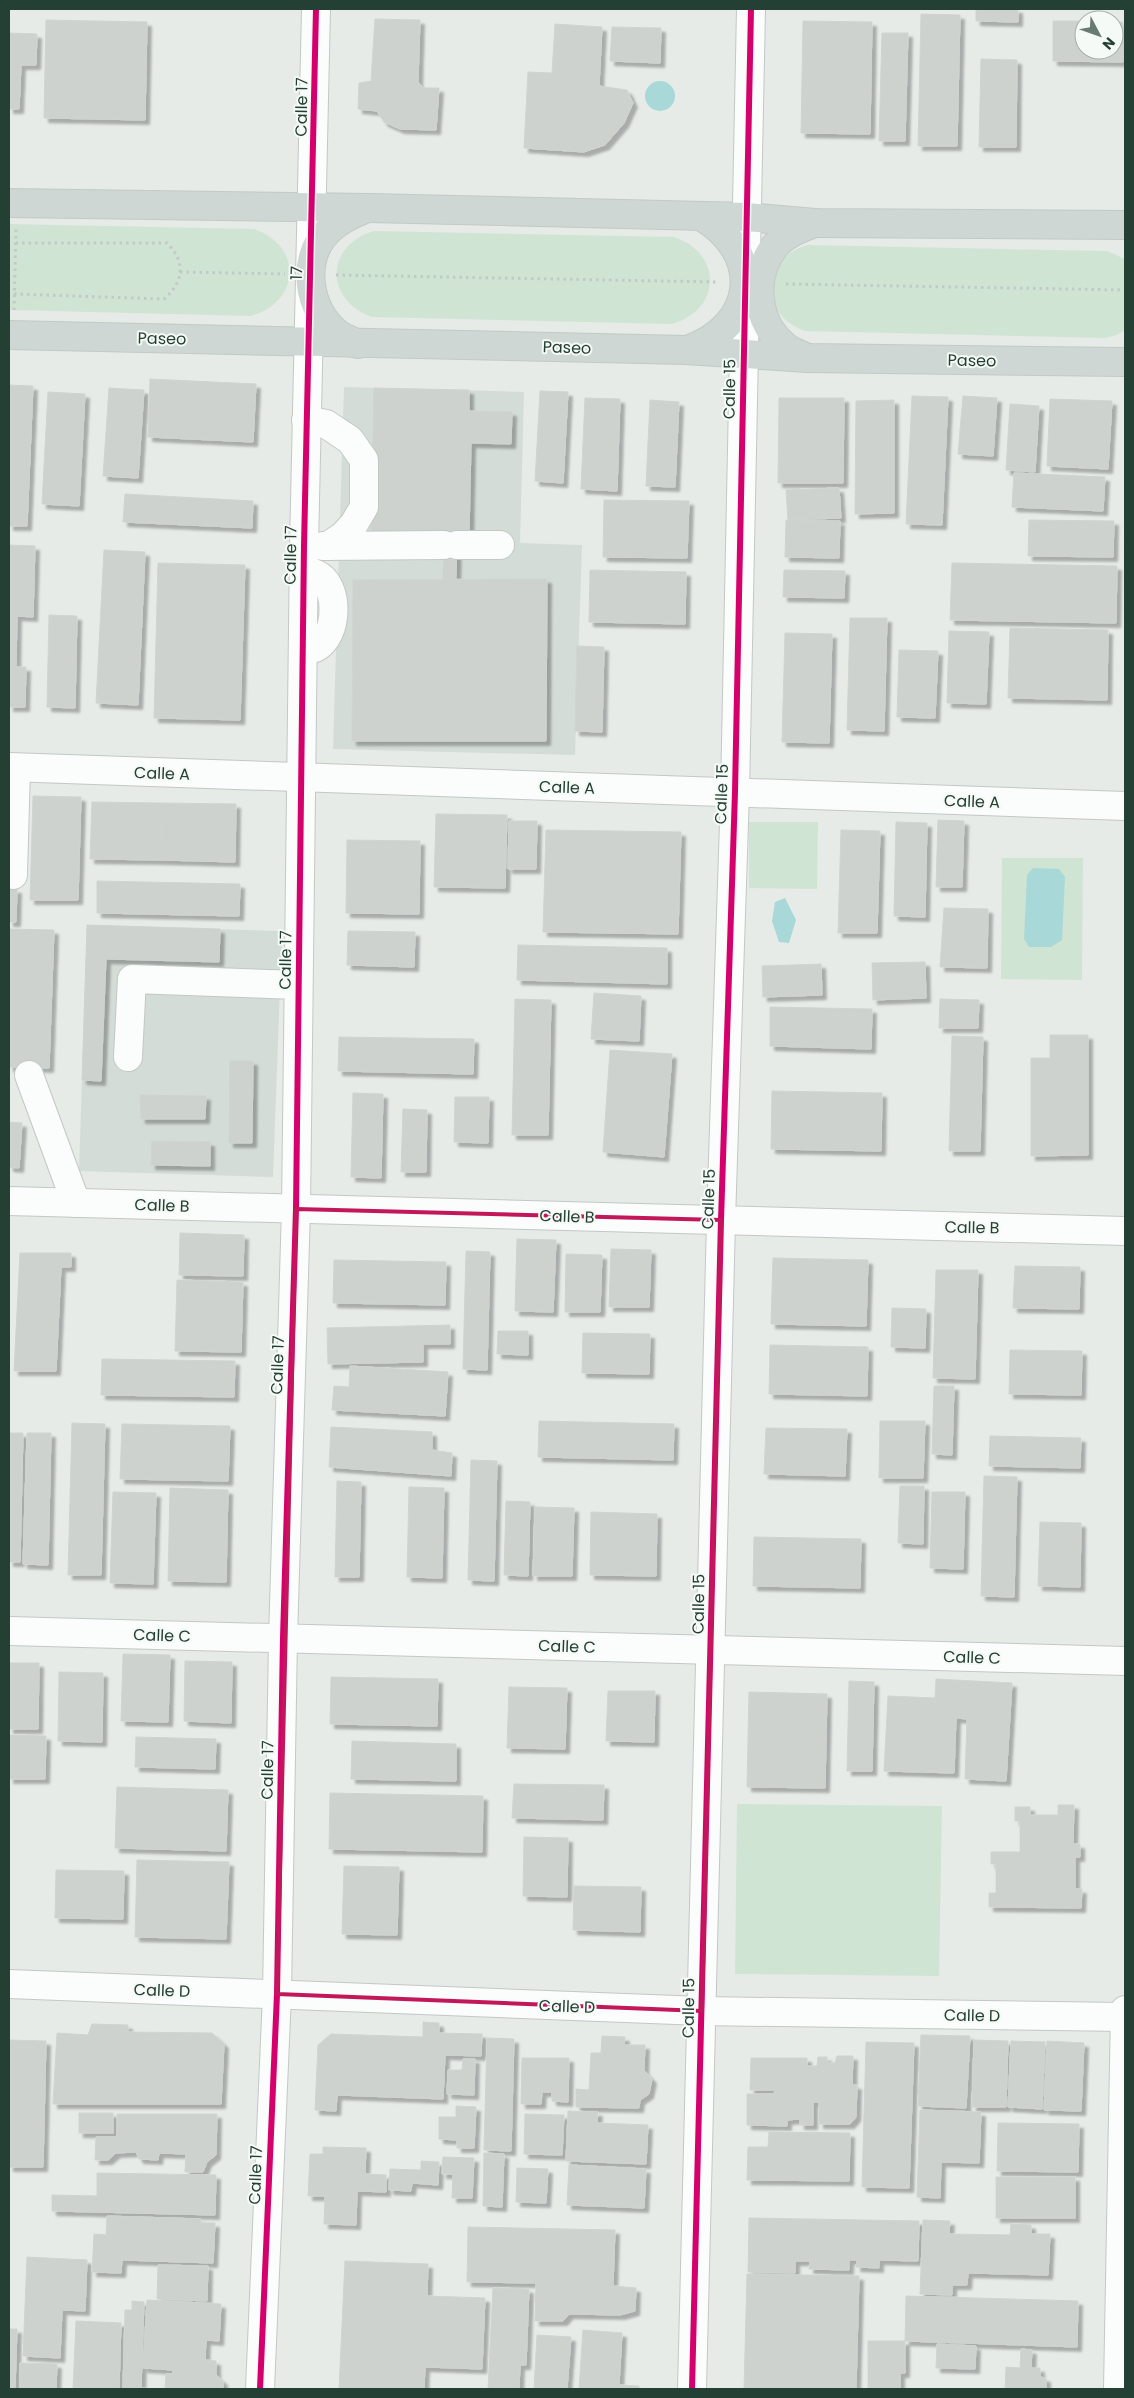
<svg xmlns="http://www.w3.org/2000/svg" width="1134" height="2398" viewBox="0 0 1134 2398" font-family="Poppins,sans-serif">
  <defs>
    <filter id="shadow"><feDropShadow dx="4.5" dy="4.5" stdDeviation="1" flood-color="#0004"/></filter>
  </defs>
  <rect width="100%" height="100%" fill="#e6ebe8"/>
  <g fill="#d4dcd7">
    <path d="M344 387 524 392 520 543 582 545 575 755 333 749Z"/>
    <path d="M87 925 282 931 273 1177 79 1171Z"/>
  </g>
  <g fill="#d0e4d3">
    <path d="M9 224 254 229C303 246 301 301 251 316L9 310Z"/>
    <path d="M374 231 674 237C724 254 721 311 671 324L372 317C324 300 325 245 374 231Z"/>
    <path d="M808 245 1107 251 1125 259V330L1117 335 1105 338 805 331C758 314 760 258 808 245Z"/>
    <path d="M749 822H818L817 889 749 888Z"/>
    <path d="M1002 858H1083L1082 980 1001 979Z"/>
    <path d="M737 1804 942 1806 939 1976 735 1974Z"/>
  </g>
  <g fill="#a8d8d8">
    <circle cx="660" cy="96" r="15"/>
    <path d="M1033 868 1059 869 1065 877 1062 940 1051 947H1029L1024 939 1027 875Z"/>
    <path d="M785 898 796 920 789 943 779 942 772 921 775 902Z"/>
  </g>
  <g fill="#cdd2cf" stroke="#cfd4d1" filter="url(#shadow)">
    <path d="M976 9H1018V22L976 21Z"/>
    <path d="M921 14 960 15 957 146H918Z"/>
    <path d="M375 19 420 20 418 82 424 88H439L436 130 400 129 384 122 377 111 358 109 359 83 371 81Z"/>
    <path d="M46 20 147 22 145 120 44 118Z"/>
    <path d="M803 21 872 22 870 134 801 133Z"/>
    <path d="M1053 21H1084V50H1114V22H1123V62L1053 61Z"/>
    <path d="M555 24 602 27 599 86 627 90 633 103 624 123 605 145 584 152 524 148 528 72 552 73Z"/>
    <path d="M612 27 661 28 660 63 610 61Z"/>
    <path d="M9 33 37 34 36 65H21L19 109H9Z"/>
    <path d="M882 33H908L905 141H879Z"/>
    <path d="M981 59 1017 60 1016 147H979Z"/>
    <path d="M150 379 256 384 253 442 148 437Z"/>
    <path d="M9 385 33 386 27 526H9Z"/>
    <path d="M109 388 144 390 138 478 103 476Z"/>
    <path d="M374 388 469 390V411L512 412 511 444 471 443 469 537 457 536 456 579H443L444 534 371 533Z"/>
    <path d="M540 391 568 392 563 483 535 481Z"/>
    <path d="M48 392 85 394 79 506 42 504Z"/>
    <path d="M912 396 948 397 942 525 906 524Z"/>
    <path d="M963 396 997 398 993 456 958 454Z"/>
    <path d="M585 398 620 399 617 491 581 489Z"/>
    <path d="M779 398H844L843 483H778Z"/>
    <path d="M1050 399 1112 401 1108 469 1047 466Z"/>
    <path d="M650 400 679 402 675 487 646 486Z"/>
    <path d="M894 400V513L855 514 856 401Z"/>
    <path d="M1010 404 1039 406 1035 472 1006 470Z"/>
    <path d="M1014 473 1105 477 1103 511 1012 507Z"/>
    <path d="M839 488 841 518 788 520 786 490Z"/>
    <path d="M125 494 253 501 252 528 123 522Z"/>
    <path d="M604 500 689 501 687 558 603 557Z"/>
    <path d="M786 520 840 521 839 558 785 557Z"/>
    <path d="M1029 520 1114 521 1113 557 1028 556Z"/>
    <path d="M9 545 35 546 33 617 17 616 16 667H26L25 707H9Z"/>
    <path d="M104 550 145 552 138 705 96 703Z"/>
    <path d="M158 563 245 565 240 720 154 718Z"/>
    <path d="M952 563 1117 566 1116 623 950 620Z"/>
    <path d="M590 570 686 572 685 624 589 622Z"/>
    <path d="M784 570 845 571 844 598 783 597Z"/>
    <path d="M547 579 546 741H352L353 580Z"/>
    <path d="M49 615 77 616 75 708 47 707Z"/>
    <path d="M850 618H887L884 731 847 730Z"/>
    <path d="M1010 628 1108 630 1107 700 1008 698Z"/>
    <path d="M949 631 989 632 986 704 947 703Z"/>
    <path d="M785 633 832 634 829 743 782 742Z"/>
    <path d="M577 646 604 647 602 732 575 731Z"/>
    <path d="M899 650 938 651 935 718 897 717Z"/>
    <path d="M33 796 81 797 78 900H30Z"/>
    <path d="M92 802 162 803 161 860 90 859Z"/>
    <path d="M162 803 236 804 235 862 161 860Z"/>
    <path d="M436 814 507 815 505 888 434 887Z"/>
    <path d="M938 820 964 821 962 887H936Z"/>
    <path d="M509 821H537L536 869H508Z"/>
    <path d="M896 822 927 823 925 917 894 916Z"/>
    <path d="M546 830 681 832 678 934 543 932Z"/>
    <path d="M841 830 880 831 877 933H838Z"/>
    <path d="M347 840 420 841 419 914 346 913Z"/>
    <path d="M97 881 240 884 239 916 97 913Z"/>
    <path d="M9 889H17L16 922H9Z"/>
    <path d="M944 908 988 909 987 968 940 967Z"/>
    <path d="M87 925 220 929 219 962 106 959 101 1081 82 1080Z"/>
    <path d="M9 929 54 930 49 1068 9 1067Z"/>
    <path d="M348 931 415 932 414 967 347 965Z"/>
    <path d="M518 945 667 948V984L517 980Z"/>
    <path d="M925 962 926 998 873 1000 872 963Z"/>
    <path d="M821 964 822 995 763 997 762 966Z"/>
    <path d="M594 993 641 996 639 1041 591 1039Z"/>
    <path d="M515 999 551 1000 548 1135H512Z"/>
    <path d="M940 999 979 1000 978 1028H939Z"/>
    <path d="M770 1007 872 1009 871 1049 770 1046Z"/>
    <path d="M1050 1035H1088V1155L1031 1156V1058H1050Z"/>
    <path d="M952 1036 983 1037 980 1151H949Z"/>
    <path d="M339 1037 474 1039 473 1074 338 1071Z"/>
    <path d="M610 1050 672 1054 664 1157 603 1152Z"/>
    <path d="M230 1061H253L252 1143H229Z"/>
    <path d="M772 1091 882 1093 881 1151 771 1149Z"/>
    <path d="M353 1093 383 1094 381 1178 351 1177Z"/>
    <path d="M140 1095 206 1096 205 1119H141Z"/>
    <path d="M455 1097H489L488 1143 454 1142Z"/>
    <path d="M403 1109 427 1110 426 1172H401Z"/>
    <path d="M9 1122 22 1123 19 1168 9 1167Z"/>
    <path d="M152 1141 210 1142V1166L151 1165Z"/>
    <path d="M180 1233 244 1235 243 1276 179 1275Z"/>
    <path d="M517 1239 556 1240 553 1312 515 1311Z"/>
    <path d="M611 1249 651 1250 649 1307H609Z"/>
    <path d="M466 1251 490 1252 487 1370 463 1369Z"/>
    <path d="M20 1253H71V1267H61L56 1371H14Z"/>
    <path d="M566 1254 602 1255 600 1312H565Z"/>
    <path d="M773 1258 868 1260 866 1326 771 1324Z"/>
    <path d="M334 1260 446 1262 445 1305 333 1303Z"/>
    <path d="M1015 1266 1080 1267 1079 1309 1013 1308Z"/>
    <path d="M936 1270H978L975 1379 933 1378Z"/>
    <path d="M177 1280 243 1282 241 1352 175 1351Z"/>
    <path d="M892 1308 926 1309 925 1348 891 1347Z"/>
    <path d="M450 1325V1344H423V1362L328 1364 327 1328Z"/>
    <path d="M498 1331H528V1355L497 1354Z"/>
    <path d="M583 1333 650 1334 649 1374 582 1373Z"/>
    <path d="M770 1345 868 1347 867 1396 769 1394Z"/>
    <path d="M1010 1350 1082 1351 1081 1395 1009 1394Z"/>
    <path d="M102 1359 235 1361 234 1397 101 1395Z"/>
    <path d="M350 1366 448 1372 445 1416 332 1410 334 1386 349 1387Z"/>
    <path d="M934 1386H954L952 1455 932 1454Z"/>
    <path d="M539 1421 674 1424 673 1460 538 1457Z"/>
    <path d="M880 1421H925L923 1478H879Z"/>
    <path d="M72 1423 105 1424 101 1575H68Z"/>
    <path d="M122 1424 230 1426 228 1481 120 1479Z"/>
    <path d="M331 1427 432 1432V1450L452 1453 451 1476 329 1467Z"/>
    <path d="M766 1428 847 1429 845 1476 764 1474Z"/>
    <path d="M9 1433H23L20 1562H9Z"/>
    <path d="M27 1433H51L48 1565 23 1564Z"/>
    <path d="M990 1436 1081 1438 1080 1468 989 1466Z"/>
    <path d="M471 1460 497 1461 494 1581 468 1580Z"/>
    <path d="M984 1476 1017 1477 1014 1597 981 1596Z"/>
    <path d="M337 1481 361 1482 359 1577H335Z"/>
    <path d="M900 1486H924L923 1544 898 1543Z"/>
    <path d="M409 1487 444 1488 442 1578 407 1577Z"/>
    <path d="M170 1488 228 1490 226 1582 168 1581Z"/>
    <path d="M113 1492 156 1493 153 1584 110 1583Z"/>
    <path d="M932 1492H965L963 1569 930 1568Z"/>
    <path d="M506 1501 530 1502 528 1576 504 1575Z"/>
    <path d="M535 1507 574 1508 572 1576H533Z"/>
    <path d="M591 1512 657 1514 656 1576 590 1575Z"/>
    <path d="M1040 1522 1081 1523 1080 1587 1038 1586Z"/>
    <path d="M754 1537 861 1539 860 1588 753 1586Z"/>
    <path d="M123 1654 170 1655 168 1722 121 1721Z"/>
    <path d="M185 1661 232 1662 231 1723 184 1721Z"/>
    <path d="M9 1663H39L38 1729H9Z"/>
    <path d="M59 1672 103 1673 102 1742 58 1741Z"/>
    <path d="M331 1677 438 1679 437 1726 330 1724Z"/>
    <path d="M936 1679 1012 1683 1006 1781 965 1779 967 1719 956 1718 954 1773 884 1771 888 1696 935 1698Z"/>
    <path d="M849 1681 874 1682 872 1771H847Z"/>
    <path d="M509 1687 567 1688 565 1749 507 1748Z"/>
    <path d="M608 1691H655L654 1742 606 1741Z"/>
    <path d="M749 1692 827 1694 825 1788 747 1787Z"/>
    <path d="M9 1735 46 1736 45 1779H9Z"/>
    <path d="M136 1737 216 1739 215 1769 135 1767Z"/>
    <path d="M352 1741 456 1744V1781L351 1779Z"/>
    <path d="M514 1784 604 1785 603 1820 512 1818Z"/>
    <path d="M117 1787 228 1790 226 1851 115 1848Z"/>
    <path d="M330 1793 483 1796 482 1852 329 1849Z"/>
    <path d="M1058 1805H1074L1073 1844H1080V1857H1075V1889H1082L1081 1908 989 1907V1893H996V1864H991V1852H1020V1821H1015V1807H1030V1815H1058Z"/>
    <path d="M524 1837 568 1838 567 1897 523 1896Z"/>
    <path d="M137 1860 229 1862 226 1939 135 1937Z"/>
    <path d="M344 1866 399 1867 397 1935 342 1934Z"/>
    <path d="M56 1870 124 1871 123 1919 55 1918Z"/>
    <path d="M574 1886 641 1887 640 1932 573 1930Z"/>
    <path d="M423 2022 439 2023V2033L482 2034 481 2056 445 2055 443 2099 337 2095 336 2111 315 2110 318 2045 331 2034 423 2037Z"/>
    <path d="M92 2024 128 2025V2032L212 2033 224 2044 221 2104H53L57 2033 88 2035Z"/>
    <path d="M921 2035 970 2036 966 2108 918 2106Z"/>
    <path d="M602 2036 625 2037 624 2045H645L644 2070 652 2079 649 2094 640 2100 639 2108 576 2107V2089L589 2090 591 2053H601Z"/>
    <path d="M487 2038 514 2039 511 2151 484 2150Z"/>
    <path d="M9 2040 46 2041 43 2167H9Z"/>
    <path d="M974 2040 1008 2041 1006 2107H972Z"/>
    <path d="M1011 2041 1045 2042 1042 2109 1008 2107Z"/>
    <path d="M1047 2041 1084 2043 1081 2111 1044 2110Z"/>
    <path d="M866 2042 914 2043 909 2188 862 2187Z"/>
    <path d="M837 2056H853L852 2085H857L856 2117 850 2124H819V2102H813V2125H800V2119L787 2120V2126L747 2125V2094H774L775 2090H750L751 2058H807V2066H817L818 2057H827V2063H835Z"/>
    <path d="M522 2058H569L568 2102 552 2101V2092H542L541 2104H521Z"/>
    <path d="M463 2059H475L474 2095 447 2094 448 2070H462Z"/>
    <path d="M456 2106 476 2107 474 2148H457V2140L439 2139V2117H456Z"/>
    <path d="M920 2110 981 2112 979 2163 941 2162 940 2198 917 2197Z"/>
    <path d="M568 2111 598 2112 597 2123 648 2125 646 2164 566 2161Z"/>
    <rect x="79" y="2113" width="34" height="20"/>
    <path d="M117 2114H217L216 2155 207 2162 203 2172H185L186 2154 159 2153 158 2160 139 2159 136 2152 116 2153 108 2160H95L96 2137H117Z"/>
    <path d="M525 2114 564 2115 562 2155 524 2154Z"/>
    <path d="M998 2123 1079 2124 1078 2172 997 2171Z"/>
    <path d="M769 2132 850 2133 849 2181 747 2180 748 2147H768Z"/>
    <path d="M323 2147 366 2148 365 2174 386 2175V2192L357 2191 356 2225 324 2224 325 2196H308L310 2154H323Z"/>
    <path d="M484 2153 504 2154 502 2207 483 2206Z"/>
    <path d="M443 2157 474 2158 472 2198H452L453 2174H442Z"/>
    <path d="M421 2161 439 2162 438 2185 412 2183 411 2191 389 2190 390 2169 421 2170Z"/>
    <path d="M569 2165 646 2169 644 2208 567 2205Z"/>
    <path d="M517 2168 548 2169 546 2203 516 2202Z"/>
    <path d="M97 2173 216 2175 215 2215 52 2211V2195L97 2196Z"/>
    <rect x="996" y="2177" width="79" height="41"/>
    <path d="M107 2216 201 2219V2223H215L213 2263 122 2260 121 2273 92 2272 94 2234 106 2235Z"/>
    <path d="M749 2218 919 2221 918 2261 879 2260V2268L856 2267 857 2260H849V2270L809 2269 810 2261H795V2273L748 2272Z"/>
    <path d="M923 2220 950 2221 949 2234 1010 2235 1011 2224 1031 2225V2234H1050L1048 2275 968 2273 967 2285H952V2295L920 2294Z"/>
    <path d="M468 2227 615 2230 613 2286 636 2288 635 2311 620 2315 569 2314 563 2321H535L536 2283 467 2282Z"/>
    <path d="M27 2257 87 2260 85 2311 62 2310 60 2358 23 2356Z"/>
    <path d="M345 2261 428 2264 427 2296 485 2298 482 2369 425 2367 424 2389H339Z"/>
    <path d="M158 2265 208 2266 207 2301 157 2299Z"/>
    <path d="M747 2274 859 2276 856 2389H744Z"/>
    <path d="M493 2288 529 2289 526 2365H520L519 2389H488Z"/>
    <path d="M906 2296 1078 2301 1077 2347 905 2341Z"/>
    <path d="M147 2300 221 2304 219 2341 206 2340 205 2360 216 2361V2375L223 2381V2389H165L166 2374H173V2370L143 2368Z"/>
    <path d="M132 2301 144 2302 141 2388 152 2389H123L125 2310H132Z"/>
    <path d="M76 2321 121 2323 119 2389H73Z"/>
    <path d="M9 2329H17L15 2389H9Z"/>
    <path d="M583 2330 622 2333 619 2385 639 2386V2389H579Z"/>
    <path d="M537 2335 571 2337 567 2389H534Z"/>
    <path d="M868 2341H905V2373H900V2389H868Z"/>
    <path d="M937 2344 976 2346 975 2369 936 2368Z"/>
    <path d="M1021 2349 1032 2350 1031 2368H1040V2377L1046 2378V2389H1005L1006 2367 1020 2368Z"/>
    <path d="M20 2363 57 2364 56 2389H20Z"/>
  </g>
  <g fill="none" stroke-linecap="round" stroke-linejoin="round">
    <defs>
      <g id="minor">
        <path d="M306 420 326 424 350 440 364 460V507L354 524 343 536 328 546"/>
        <path d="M457 545H500"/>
        <path d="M323 546 444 545"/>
        <path d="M303 649C306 649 311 649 315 648 339 637 340 584 316 574 312 572 307 572 304 572"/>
        <path d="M9 767 1125 806"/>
        <path d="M13 875 16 768"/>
        <path d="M128 1057 132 979 298 985"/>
        <path d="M29 1075 76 1203"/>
        <path d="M9 1201 1125 1231"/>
        <path d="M9 1631 1125 1661"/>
        <path d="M9 1984 702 2011 1125 2017"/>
        <path d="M260 2389 277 1994 283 1638 296 1209 304 546 316 9"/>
        <path d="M692 2389 721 1220 735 792 751 9"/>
        <path d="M1118 2389 1125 2010"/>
      </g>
      <g id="major">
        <path d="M9 203 369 208 746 217 815 223 1125 225"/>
        <path d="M9 335 686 350 807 358 1125 362"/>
        <path d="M358 344C352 341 343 338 338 334 307 310 300 259 328 231 339 220 353 214 367 208"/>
        <path d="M687 350C757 326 765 254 701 216"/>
        <path d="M807 358C800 354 792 352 786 347 755 323 751 276 775 246 785 234 800 228 815 223"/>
      </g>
    </defs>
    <use href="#minor" stroke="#c3c8c5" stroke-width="30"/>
    <use href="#major" stroke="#c2cac6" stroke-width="30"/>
    <g stroke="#c2cac6" stroke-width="3" stroke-dasharray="2.5 4" stroke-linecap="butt">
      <path d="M180 272 285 274"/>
      <path d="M336 275 717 282"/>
      <path d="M786 284 1125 290"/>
      <path d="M14 294 164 299C184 282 186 262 167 243H16"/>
      <path d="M14 310 16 229"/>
    </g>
    <use href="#minor" stroke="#fbfcfc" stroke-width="28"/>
    <use href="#major" stroke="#ced7d3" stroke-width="28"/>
    <defs>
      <g id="cycleway">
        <path d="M260 2389 277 1994 283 1638 296 1209 304 546 316 9"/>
        <path d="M692 2389 721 1220 735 792 751 9"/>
      </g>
    </defs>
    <use href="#cycleway" stroke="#f5faf6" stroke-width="9"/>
    <use href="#cycleway" stroke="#d6006c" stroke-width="6"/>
  </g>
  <path fill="none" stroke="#c2185b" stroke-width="4" stroke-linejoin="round" d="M296 1209 721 1220 702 2011 277 1994Z"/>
  <g text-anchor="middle" stroke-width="4" stroke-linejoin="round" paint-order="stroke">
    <g font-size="16" fill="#243f33" stroke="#f5faf6">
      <text transform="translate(301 107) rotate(-89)" y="6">Calle 17</text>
      <text transform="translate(296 273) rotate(-88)" y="6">17</text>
      <text transform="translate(162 338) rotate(1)" y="6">Paseo</text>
      <text transform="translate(567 347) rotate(2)" y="6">Paseo</text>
      <text transform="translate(972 360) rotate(1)" y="6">Paseo</text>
      <text transform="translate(729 389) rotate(-89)" y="6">Calle 15</text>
      <text transform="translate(290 555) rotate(-89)" y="6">Calle 17</text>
      <text transform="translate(162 773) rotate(2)" y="6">Calle A</text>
      <text transform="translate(567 787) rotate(2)" y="6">Calle A</text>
      <text transform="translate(721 794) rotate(-88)" y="6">Calle 15</text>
      <text transform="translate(972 801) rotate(2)" y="6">Calle A</text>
      <text transform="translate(285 960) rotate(-89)" y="6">Calle 17</text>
      <text transform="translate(708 1199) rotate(-88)" y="6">Calle 15</text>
      <text transform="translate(162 1205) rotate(2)" y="6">Calle B</text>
      <text transform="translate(567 1216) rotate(2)" y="6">Calle B</text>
      <text transform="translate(972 1227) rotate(1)" y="6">Calle B</text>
      <text transform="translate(277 1365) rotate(-88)" y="6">Calle 17</text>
      <text transform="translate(698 1604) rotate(-89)" y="6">Calle 15</text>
      <text transform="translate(162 1635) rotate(2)" y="6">Calle C</text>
      <text transform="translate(567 1646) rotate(2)" y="6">Calle C</text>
      <text transform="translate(972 1657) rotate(2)" y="6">Calle C</text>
      <text transform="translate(267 1770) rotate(-89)" y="6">Calle 17</text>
      <text transform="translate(162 1990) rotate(2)" y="6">Calle D</text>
      <text transform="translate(567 2006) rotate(2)" y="6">Calle D</text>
      <text transform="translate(688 2008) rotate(-89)" y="6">Calle 15</text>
      <text transform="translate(972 2015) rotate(1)" y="6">Calle D</text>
      <text transform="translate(255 2175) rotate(-88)" y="6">Calle 17</text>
    </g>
  </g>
  <rect width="1134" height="2398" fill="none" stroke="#243f33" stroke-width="20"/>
  <g transform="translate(1099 35) rotate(131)"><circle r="24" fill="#f5faf6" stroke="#a1afa8"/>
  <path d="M0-4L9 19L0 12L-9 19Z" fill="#687b72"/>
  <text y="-8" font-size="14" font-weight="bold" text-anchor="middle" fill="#243f33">N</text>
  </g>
</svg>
